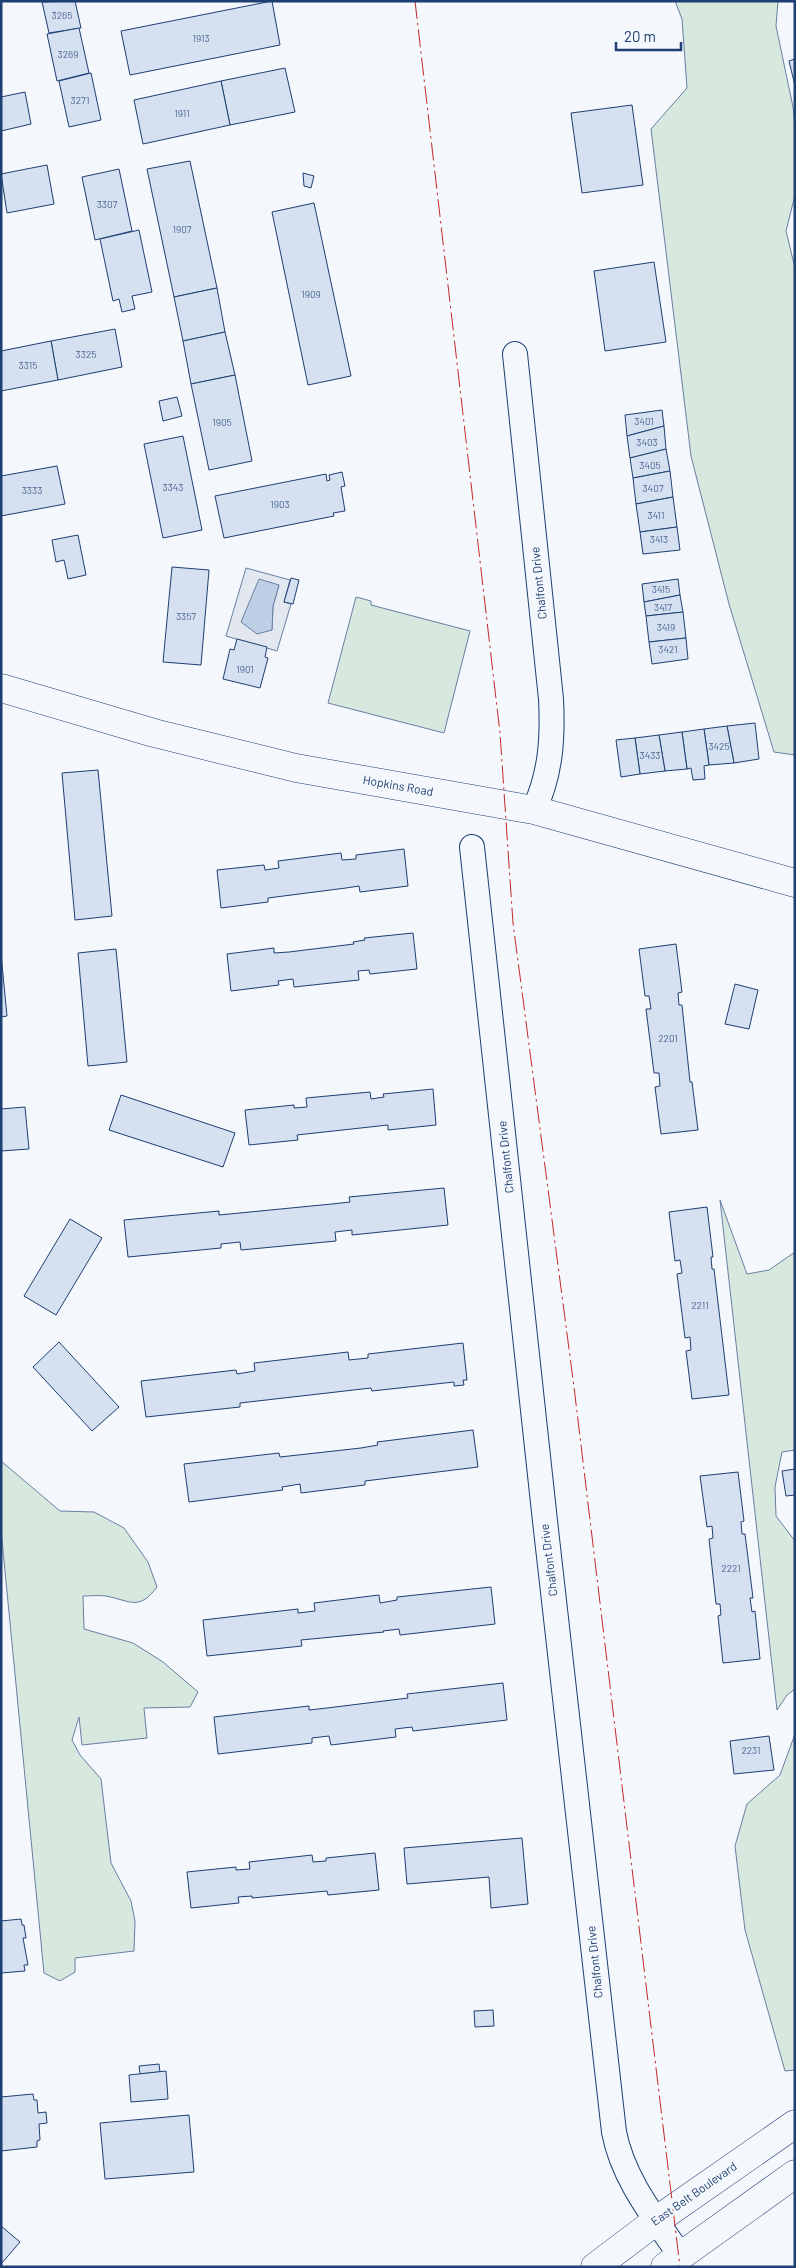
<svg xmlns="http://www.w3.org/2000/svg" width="796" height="2268" viewBox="0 0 796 2268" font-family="Barlow,sans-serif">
  <rect width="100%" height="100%" fill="#f4f7fb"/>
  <g fill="#d7e8df" stroke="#687fa3">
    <path d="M675 1H778L776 26 793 107 795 129V195L786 231 795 268V755L774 752 729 604 691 456 651 129 687 88 682 19Z"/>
    <path d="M356 597 371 601V605L470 631 444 733 328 703Z"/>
    <path d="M720 1200 747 1274 769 1270 795 1252V1450L782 1452 775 1487 776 1516 795 1541V1689L787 1695 777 1710Z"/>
    <path d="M1 1461 60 1511 94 1512 124 1528 148 1562 157 1587C139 1611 131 1601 106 1596 99 1595 90 1596 83 1596L84 1629 133 1643 163 1662 198 1692 190 1707 144 1708 147 1738 82 1745 79 1717 72 1740 80 1755 101 1779 111 1863 131 1901 135 1921 134 1951 75 1958V1972L60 1981 44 1973 1 1530Z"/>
    <path d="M795 1734V2070L785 2071 745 1930 735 1846 747 1804 780 1775Z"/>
  </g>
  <path fill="#e3e8f0" stroke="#687fa3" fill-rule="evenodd" d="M246 568 290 580 284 602 291 604 277 651 226 636ZM279 585 273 606 272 630 241 622Z"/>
  <path fill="#bed0e5" stroke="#687fa3" d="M259 579 279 585 273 606 272 630 257 634 241 622Z"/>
  <g fill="#d5e0f0" stroke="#1d3f73">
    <path d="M75 1 81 28 49 33 42 2Z"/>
    <path d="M272 1 280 45 130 75 121 31Z"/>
    <path d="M79 28 89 73 57 81 47 34Z"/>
    <path d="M795 59V86L789 61Z"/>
    <path d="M285 68 295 112 230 125 221 81Z"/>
    <path d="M91 73 101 120 69 127 59 81Z"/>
    <path d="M221 81 230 125 143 144 134 100Z"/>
    <path d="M25 92 31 124 1 131V97Z"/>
    <path d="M632 105 643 185 582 193 571 113Z"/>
    <path d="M190 161 217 288 174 297 147 169Z"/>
    <path d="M47 165 54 204 7 213 1 174Z"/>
    <path d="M119 169 132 231 95 240 82 177Z"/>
    <path d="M303 173 314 176 311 188 304 186Z"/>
    <path d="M314 203 351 376 308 385 272 212Z"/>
    <path d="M139 230 152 292 132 296 135 309 122 312 119 299 113 301 100 239Z"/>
    <path d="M654 262 666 342 605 351 594 271Z"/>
    <path d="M217 288 225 332 183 341 174 297Z"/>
    <path d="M115 329 122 367 58 380 51 341Z"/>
    <path d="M225 332 235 375 191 384 183 341Z"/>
    <path d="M51 341 58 380 1 391V351Z"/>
    <path d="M235 375 252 461 209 470 191 384Z"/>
    <path d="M177 397 182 416 163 421 159 401Z"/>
    <path d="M662 410 664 426 627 436 625 415Z"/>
    <path d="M664 426 666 449 630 458 627 436Z"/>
    <path d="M183 436 202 530 163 538 144 444Z"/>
    <path d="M666 449 670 471 633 478 630 458Z"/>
    <path d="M57 466 65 504 1 516V476Z"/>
    <path d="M670 471 673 497 636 504 633 478Z"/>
    <path d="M342 472 345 486 341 487 345 511 333 513 334 516 224 538 215 496 326 474 327 481 330 480 329 475Z"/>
    <path d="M673 497 677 527 640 532 636 504Z"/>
    <path d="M677 527 680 550 643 554 640 532Z"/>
    <path d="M78 535 86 575 68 579 64 560 56 562 52 540Z"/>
    <path d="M172 567 209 570 201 665 163 662Z"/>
    <path d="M291 578 299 580 293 604 284 602Z"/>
    <path d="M678 579 680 595 644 602 642 584Z"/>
    <path d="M680 595 683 612 646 616 644 602Z"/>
    <path d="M683 612 686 638 649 642 646 616Z"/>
    <path d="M686 638 688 659 652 664 649 642Z"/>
    <path d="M237 639 267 647 265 657 268 658 260 688 223 679 230 649 234 650Z"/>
    <path d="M755 723 759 759 734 763 727 726Z"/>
    <path d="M727 726 734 763 709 765 704 729Z"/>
    <path d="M704 729 709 765 704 766 705 779 693 780 691 768 687 769 682 732Z"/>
    <path d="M682 732 687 769 665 771 659 735Z"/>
    <path d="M659 735 665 771 640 774 635 738Z"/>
    <path d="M635 738 640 774 621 777 616 740Z"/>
    <path d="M98 770 112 916 75 920 62 773Z"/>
    <path d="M404 849 408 886 360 892 359 886 346 888 268 898V902L221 908 217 870 264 865 265 870 279 868 278 861 341 853 342 860 356 859V855Z"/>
    <path d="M413 933 417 969 370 974 369 970 358 971 359 980 294 987 293 979 278 981 279 985 231 991 227 954 274 948V953L289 952 354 944 353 942 365 940 364 938Z"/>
    <path d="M676 944 682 992 678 993 679 1005H682L690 1082H692L698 1130 661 1134 655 1087 660 1086 659 1073H654L646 1009H651L649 996H645L639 949Z"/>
    <path d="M116 949 127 1062 88 1066 78 953Z"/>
    <path d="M1 954 7 1016 1 1017Z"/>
    <path d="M735 984 758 990 749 1029 725 1024Z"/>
    <path d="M433 1089 436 1125 388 1130V1125L297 1135 298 1140 249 1145 245 1110 294 1105V1108L307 1107 306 1098 370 1092 371 1099 384 1097 383 1094Z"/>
    <path d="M121 1095 235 1133 223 1167 109 1130Z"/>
    <path d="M25 1107 29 1149 1 1151V1109Z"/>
    <path d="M444 1188 448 1225 352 1235V1230L335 1232 336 1241 241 1250 240 1242 221 1244V1248L128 1257 124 1220 219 1211V1215L332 1204 350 1202 349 1197Z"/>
    <path d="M707 1207 713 1257H711L712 1269H714L729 1395 692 1399 686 1351 691 1350 690 1337 685 1338 677 1274 682 1273 680 1260 675 1261 669 1212Z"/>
    <path d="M70 1219 102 1238 56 1315 24 1296Z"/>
    <path d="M59 1342 119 1407 92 1431 33 1367Z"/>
    <path d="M463 1343 467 1380H463L464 1385 454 1386V1382L372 1391 371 1388 240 1403V1407L146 1417 141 1381 236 1370 237 1374 255 1371 254 1363 348 1352 349 1360 368 1358V1354Z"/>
    <path d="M473 1430 478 1467 365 1481V1485L301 1493 300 1484 282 1487 283 1490 189 1502 184 1464 279 1453 280 1457 361 1448 378 1445 377 1442Z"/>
    <path d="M795 1469V1495L786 1496 782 1471Z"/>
    <path d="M738 1472 744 1521 741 1522 742 1534H745L753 1598H750L752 1612 755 1611 760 1659 723 1663 718 1616 721 1615 720 1604H716L709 1539 713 1538 712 1526 707 1527 700 1476Z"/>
    <path d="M491 1587 495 1624 400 1635 399 1629 383 1631 384 1632 301 1640 302 1646 207 1656 203 1620 298 1609V1613L315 1611 314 1603 379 1595 380 1603 397 1600V1597Z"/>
    <path d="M503 1683 507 1720 413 1731 412 1727 395 1729 396 1737 331 1745 329 1736 312 1738V1743L218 1754 214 1717 309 1706V1710L327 1708 408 1698 407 1694Z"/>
    <path d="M769 1736 774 1770 734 1774 730 1741Z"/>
    <path d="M522 1838 528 1904 491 1908 489 1877 407 1884 404 1848Z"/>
    <path d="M375 1853 379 1890 328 1895 327 1891 252 1898V1896L238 1897 239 1903 191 1908 187 1872 236 1867V1870L250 1869 249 1862 312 1855 313 1862 326 1861V1858Z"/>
    <path d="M21 1919 22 1925H24L26 1938H23L28 1965H24L25 1971 1 1973V1921Z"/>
    <path d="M493 2010 494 2026 475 2027 474 2011Z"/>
    <path d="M159 2064 160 2072 140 2074 139 2066Z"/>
    <path d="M166 2071 168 2099 131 2102 129 2075Z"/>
    <path d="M33 2094 34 2100H37L38 2113 46 2112 47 2123 39 2124 40 2140 37 2141V2147L1 2151V2097Z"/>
    <path d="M189 2115 194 2172 105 2179 100 2123Z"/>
    <path d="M1 2226 20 2242 1 2264Z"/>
  </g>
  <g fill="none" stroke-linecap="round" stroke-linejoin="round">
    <defs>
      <g id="minor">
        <path d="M515 354 551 699C553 738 551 773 534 810"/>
        <path d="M472 847 545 1521 614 2132C623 2179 654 2217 680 2255"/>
      </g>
      <g id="major">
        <path d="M1 688 154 733 296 768 534 810 795 883"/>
        <path d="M595 2267 660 2218 795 2124"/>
        <path d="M665 2267 795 2174"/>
      </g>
    </defs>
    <use href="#minor" stroke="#1d3f73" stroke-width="26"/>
    <use href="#major" stroke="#1d3f73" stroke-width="29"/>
    <use href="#minor" stroke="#f4f7fb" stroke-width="24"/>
    <use href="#major" stroke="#f4f7fb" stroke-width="28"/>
    <path stroke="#c62828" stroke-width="1" stroke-dasharray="18 4 2.5 4" stroke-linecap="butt" d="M415 1 500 733 513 923 574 1387 680 2267"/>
  </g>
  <g text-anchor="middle" stroke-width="4" stroke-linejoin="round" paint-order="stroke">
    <g font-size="10" fill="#4b6792">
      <text x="62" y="19">3265</text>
      <text x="201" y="42">1913</text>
      <text x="68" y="58">3269</text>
      <text x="80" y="104">3271</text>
      <text x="182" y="117">1911</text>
      <text x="107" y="208">3307</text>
      <text x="182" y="233">1907</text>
      <text x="311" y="298">1909</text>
      <text x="86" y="358">3325</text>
      <text x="28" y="369">3315</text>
      <text x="644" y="425">3401</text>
      <text x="222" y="426">1905</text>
      <text x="647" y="446">3403</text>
      <text x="650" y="469">3405</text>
      <text x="173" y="491">3343</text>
      <text x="653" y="492">3407</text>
      <text x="32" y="494">3333</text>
      <text x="280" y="508">1903</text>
      <text x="656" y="519">3411</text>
      <text x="659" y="543">3413</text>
      <text x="661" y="593">3415</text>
      <text x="663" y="611">3417</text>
      <text x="186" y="620">3357</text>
      <text x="666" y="631">3419</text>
      <text x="668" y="653">3421</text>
      <text x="245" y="673">1901</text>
      <text x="719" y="750">3425</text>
      <text x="650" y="759">3433</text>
      <text x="668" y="1042">2201</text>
      <text x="700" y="1309">2211</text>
      <text x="731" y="1572">2221</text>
      <text x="751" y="1754">2231</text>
    </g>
    <g font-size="12" fill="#1d3f73" stroke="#f4f7fb">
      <text transform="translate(539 583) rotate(-96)" y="4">Chalfont Drive</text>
      <text transform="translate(398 786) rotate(10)" y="4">Hopkins Road</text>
      <text transform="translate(506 1157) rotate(-96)" y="4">Chalfont Drive</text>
      <text transform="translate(549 1560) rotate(-97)" y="4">Chalfont Drive</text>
      <text transform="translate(595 1962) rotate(-96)" y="4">Chalfont Drive</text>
      <text transform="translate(694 2194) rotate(-35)" y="4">East Belt Boulevard</text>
    </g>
  </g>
  <rect width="796" height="2268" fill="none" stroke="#1d3f73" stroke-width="5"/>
  <path d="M616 42v8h65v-8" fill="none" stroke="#1d3f73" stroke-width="2.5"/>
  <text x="624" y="42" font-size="15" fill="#1d3f73" stroke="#f4f7fb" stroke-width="4" paint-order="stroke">20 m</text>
</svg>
